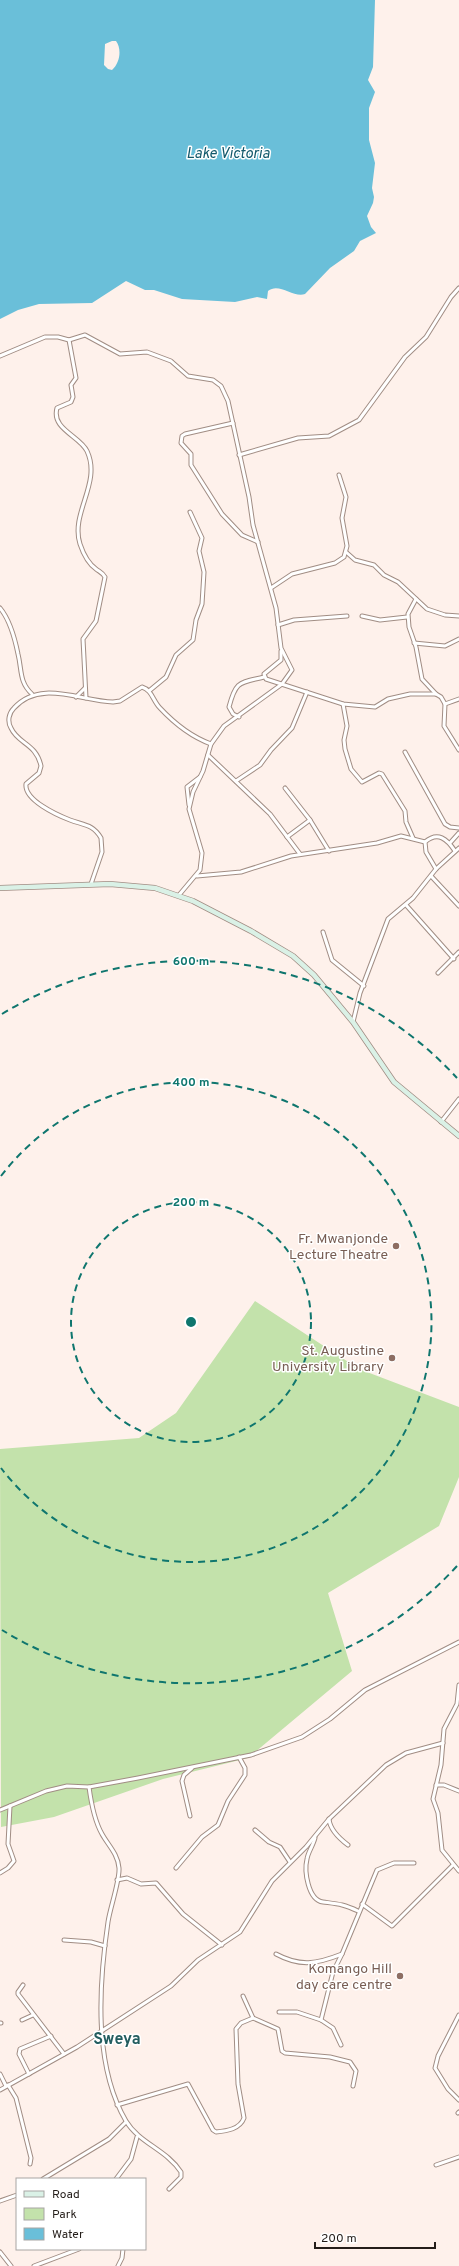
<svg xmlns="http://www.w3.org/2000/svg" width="459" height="2266" viewBox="0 0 459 2266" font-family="Overpass,sans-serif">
  <rect width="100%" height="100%" fill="#fef1eb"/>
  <path fill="#c3e2ab" d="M255 1301 359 1369 459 1407V1477L439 1526 328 1593 352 1671 248 1758 163 1779 54 1817 1 1827 0 1449 139 1438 176 1413Z"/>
  <path fill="#6abfd9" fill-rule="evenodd" d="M0 0H375L373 67 368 80 375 92 369 108V140L375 163 372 188 374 197 373 203 367 216 371 227 376 233 360 241 354 251 330 268 305 294C293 298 279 282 268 291L267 299 257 297 235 302 182 299 154 290H145L126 281 92 303 39 304 18 310 0 319ZM112 41H116C122 49 120 63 112 70L108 69 104 65 105 44Z"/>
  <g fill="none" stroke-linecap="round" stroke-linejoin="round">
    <defs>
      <g id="minor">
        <path d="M69 340 76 378 71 385 73 397 71 402 57 408C51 429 80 436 87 451 102 483 70 513 80 544 83 553 89 564 96 569 100 572 103 573 105 577L96 621 83 639 86 698"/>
        <path d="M0 356 45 337H58L69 340 85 335 120 354 147 352 171 361 188 376 213 380 221 386 228 401 249 497 253 525 276 608 281 648 292 670 282 684 224 726 211 744 203 771 193 792 189 809 202 853 200 870 179 895"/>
        <path d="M233 423 185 434 182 436 181 443 191 454V465L222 514 242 535 258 542"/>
        <path d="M239 455 298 438 329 436 359 420 405 357 426 337 451 297 459 288"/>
        <path d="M346 552 355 560 374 565 384 575 398 582 427 609 445 615 459 616"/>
        <path d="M271 588 292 574 335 563 344 557 347 546 342 518 346 497 339 475"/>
        <path d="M416 599 408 614 409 627 416 647 422 679 436 694"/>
        <path d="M0 608C10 620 15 639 18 654 22 670 19 682 32 694"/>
        <path d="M362 616 380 620 407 617"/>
        <path d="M278 625 294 620 347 616"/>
        <path d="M414 643 445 646 459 639"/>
        <path d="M281 651V660L264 674 266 679 343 704 375 707 388 699 410 694H436L441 697 445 704 444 726 459 750"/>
        <path d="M149 691 166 677 176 655 193 640 196 620 202 604 204 572 199 551 202 538 190 512"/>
        <path d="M76 697 85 688"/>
        <path d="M343 704 347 726 344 740 345 749 351 769 362 782 379 773 382 774 405 811 406 822 413 838"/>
        <path d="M445 704 459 699"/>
        <path d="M239 717 233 714 229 707C236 680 240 683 264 677"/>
        <path d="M405 752 445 824 450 827 459 828"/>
        <path d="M208 755 270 814 300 854"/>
        <path d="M236 781 260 765 271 750 292 728 307 692"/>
        <path d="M285 788 310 820 329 851"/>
        <path d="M189 805 187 787 200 777"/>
        <path d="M287 837 310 820"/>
        <path d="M450 843 459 833"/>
        <path d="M436 869 426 852 425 842C438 831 447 839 455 851"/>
        <path d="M197 876 241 872 291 856 377 843 401 836 425 842"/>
        <path d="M431 876 459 906"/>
        <path d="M91 884 102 852 101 838C93 824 83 825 70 820 57 815 24 800 26 784L39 773 41 766C36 743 18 744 11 728 7 721 9 713 14 708 40 679 80 701 113 702L120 701 142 687C152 690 153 701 160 708 174 723 192 737 211 744"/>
        <path d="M406 905 454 959"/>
        <path d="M323 932 332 960 364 986"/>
        <path d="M438 973 459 952"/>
        <path d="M353 1022 360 993 388 919 413 898 436 869 459 848"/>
        <path d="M441 1122 459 1099"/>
        <path d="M459 1685 457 1704 444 1729 441 1765 433 1799 438 1813 442 1850 459 1871"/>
        <path d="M436 1785H444L459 1791"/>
        <path d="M89 1787C91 1802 94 1820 102 1834 108 1845 118 1854 119 1868 120 1880 110 1908 108 1922 99 1983 93 2065 126 2121 139 2143 167 2150 181 2172V2177L169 2189"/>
        <path d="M0 1810 46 1791 67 1786 89 1787 138 1778 251 1755 302 1737 330 1719 365 1690 459 1642"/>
        <path d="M190 1816 182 1781 184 1775 192 1768"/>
        <path d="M329 1819C330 1830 340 1839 348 1845"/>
        <path d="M255 1830 269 1842 280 1847 290 1862"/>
        <path d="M315 1838C313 1846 308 1852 307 1859 304 1871 308 1900 323 1902 338 1904 343 1904 358 1911"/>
        <path d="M176 1868 202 1837 218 1825 228 1801 245 1775V1768L239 1757"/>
        <path d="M0 1873 8 1868 14 1861 8 1844 10 1806"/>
        <path d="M117 1880 127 1878 141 1884 156 1883 183 1914 222 1945"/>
        <path d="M362 1904 392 1926 453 1865"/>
        <path d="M64 1940 91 1942 105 1946"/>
        <path d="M276 1954C300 1967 317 1964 342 1954L377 1870 394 1863H414"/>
        <path d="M23 1985 18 1992V1994L64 2054"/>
        <path d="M243 1996 253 2018"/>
        <path d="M279 2012H297L321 2020"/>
        <path d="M459 2015 438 2056 435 2068 448 2089 459 2100"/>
        <path d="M22 2020 33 2015"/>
        <path d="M0 2023H1"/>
        <path d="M341 2045 333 2028 321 2020 333 1972 342 1954"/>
        <path d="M0 2074 6 2086"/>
        <path d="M29 2074 19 2054 20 2049 51 2036"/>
        <path d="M8 2085 16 2098 31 2158 30 2164"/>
        <path d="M0 2090 77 2047 171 1986 198 1960 240 1932 272 1881 306 1847 329 1819 386 1765 406 1753 443 1743"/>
        <path d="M117 2105 188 2084 213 2130 216 2132C227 2131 240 2129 244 2118L238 2084 236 2029 241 2023 253 2018 278 2029 282 2051 285 2053 330 2057 350 2062 356 2071 353 2086"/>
        <path d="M458 2113 459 2112"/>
        <path d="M436 2165 459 2157"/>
        <path d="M43 2179 109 2139 126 2122"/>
        <path d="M116 2179 131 2159 137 2137"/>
        <path d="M0 2201 17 2195"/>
        <path d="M0 2252 11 2266"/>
        <path d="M34 2266 79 2249"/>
        <path d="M118 2266 122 2258 123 2249"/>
      </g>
      <path id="secondary" d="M0 888 110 884 155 888 193 901 251 931 293 956 314 975 353 1022 394 1082 459 1136"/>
    </defs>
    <use href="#minor" stroke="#a18d84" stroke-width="5"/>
    <use href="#secondary" stroke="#a18d84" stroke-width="6"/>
    <use href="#minor" stroke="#fff" stroke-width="3"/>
    <use href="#secondary" stroke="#daf1e6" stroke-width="4.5"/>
  </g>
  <g fill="none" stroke="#0f766e" stroke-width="2" stroke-dasharray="7 5">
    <circle cx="191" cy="1322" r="120"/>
    <path d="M1 1176A240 240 0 1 1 1 1468"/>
    <path d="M457 1566A361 361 0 0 1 2 1630M2 1014A361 361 0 0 1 457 1078"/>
  </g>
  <g fill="#8d6e63" stroke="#fff" stroke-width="1.5">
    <circle cx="396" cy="1246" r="4"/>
    <circle cx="392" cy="1358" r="4"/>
    <circle cx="400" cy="1976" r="4"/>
  </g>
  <g text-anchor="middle" stroke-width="3" stroke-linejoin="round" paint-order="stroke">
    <g font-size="14" fill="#785e54" stroke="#fff" text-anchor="end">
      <text x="388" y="1243">Fr. Mwanjonde<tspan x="388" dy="16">Lecture Theatre</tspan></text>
      <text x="384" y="1355">St. Augustine<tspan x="384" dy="16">University Library</tspan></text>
      <text x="392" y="1973">Komango Hill<tspan x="392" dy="16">day care centre</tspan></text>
    </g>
    <g font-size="15" font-style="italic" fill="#11586b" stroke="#fff">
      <text x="228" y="158">Lake Victoria</text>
    </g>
    <g font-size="16" font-weight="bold" fill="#235d5f" stroke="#fff">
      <text x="117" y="2044">Sweya</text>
    </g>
  </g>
  <circle cx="191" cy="1322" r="6" fill="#0f766e" stroke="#fff" stroke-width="2"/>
  <g font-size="12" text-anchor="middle" font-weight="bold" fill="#0f766e" stroke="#fff" stroke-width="3" stroke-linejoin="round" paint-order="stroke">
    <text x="191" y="965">600 m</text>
    <text x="191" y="1086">400 m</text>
    <text x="191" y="1206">200 m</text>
  </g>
  <rect x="16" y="2178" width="130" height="72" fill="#ffffff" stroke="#a7a5a3"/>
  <rect x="24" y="2191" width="20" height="6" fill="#daf1e6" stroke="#a7a5a3"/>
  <text x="52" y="2198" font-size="12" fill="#241d19">Road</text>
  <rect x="24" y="2208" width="20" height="12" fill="#c3e2ab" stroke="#a7a5a3"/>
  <text x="52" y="2218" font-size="12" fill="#241d19">Park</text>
  <rect x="24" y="2228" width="20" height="12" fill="#6abfd9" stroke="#a7a5a3"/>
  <text x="52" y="2238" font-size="12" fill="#241d19">Water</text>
  <path d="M315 2242v6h120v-6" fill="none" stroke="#241d19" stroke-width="2"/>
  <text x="321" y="2242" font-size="12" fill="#241d19" stroke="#ffffff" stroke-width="3" paint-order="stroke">200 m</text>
</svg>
